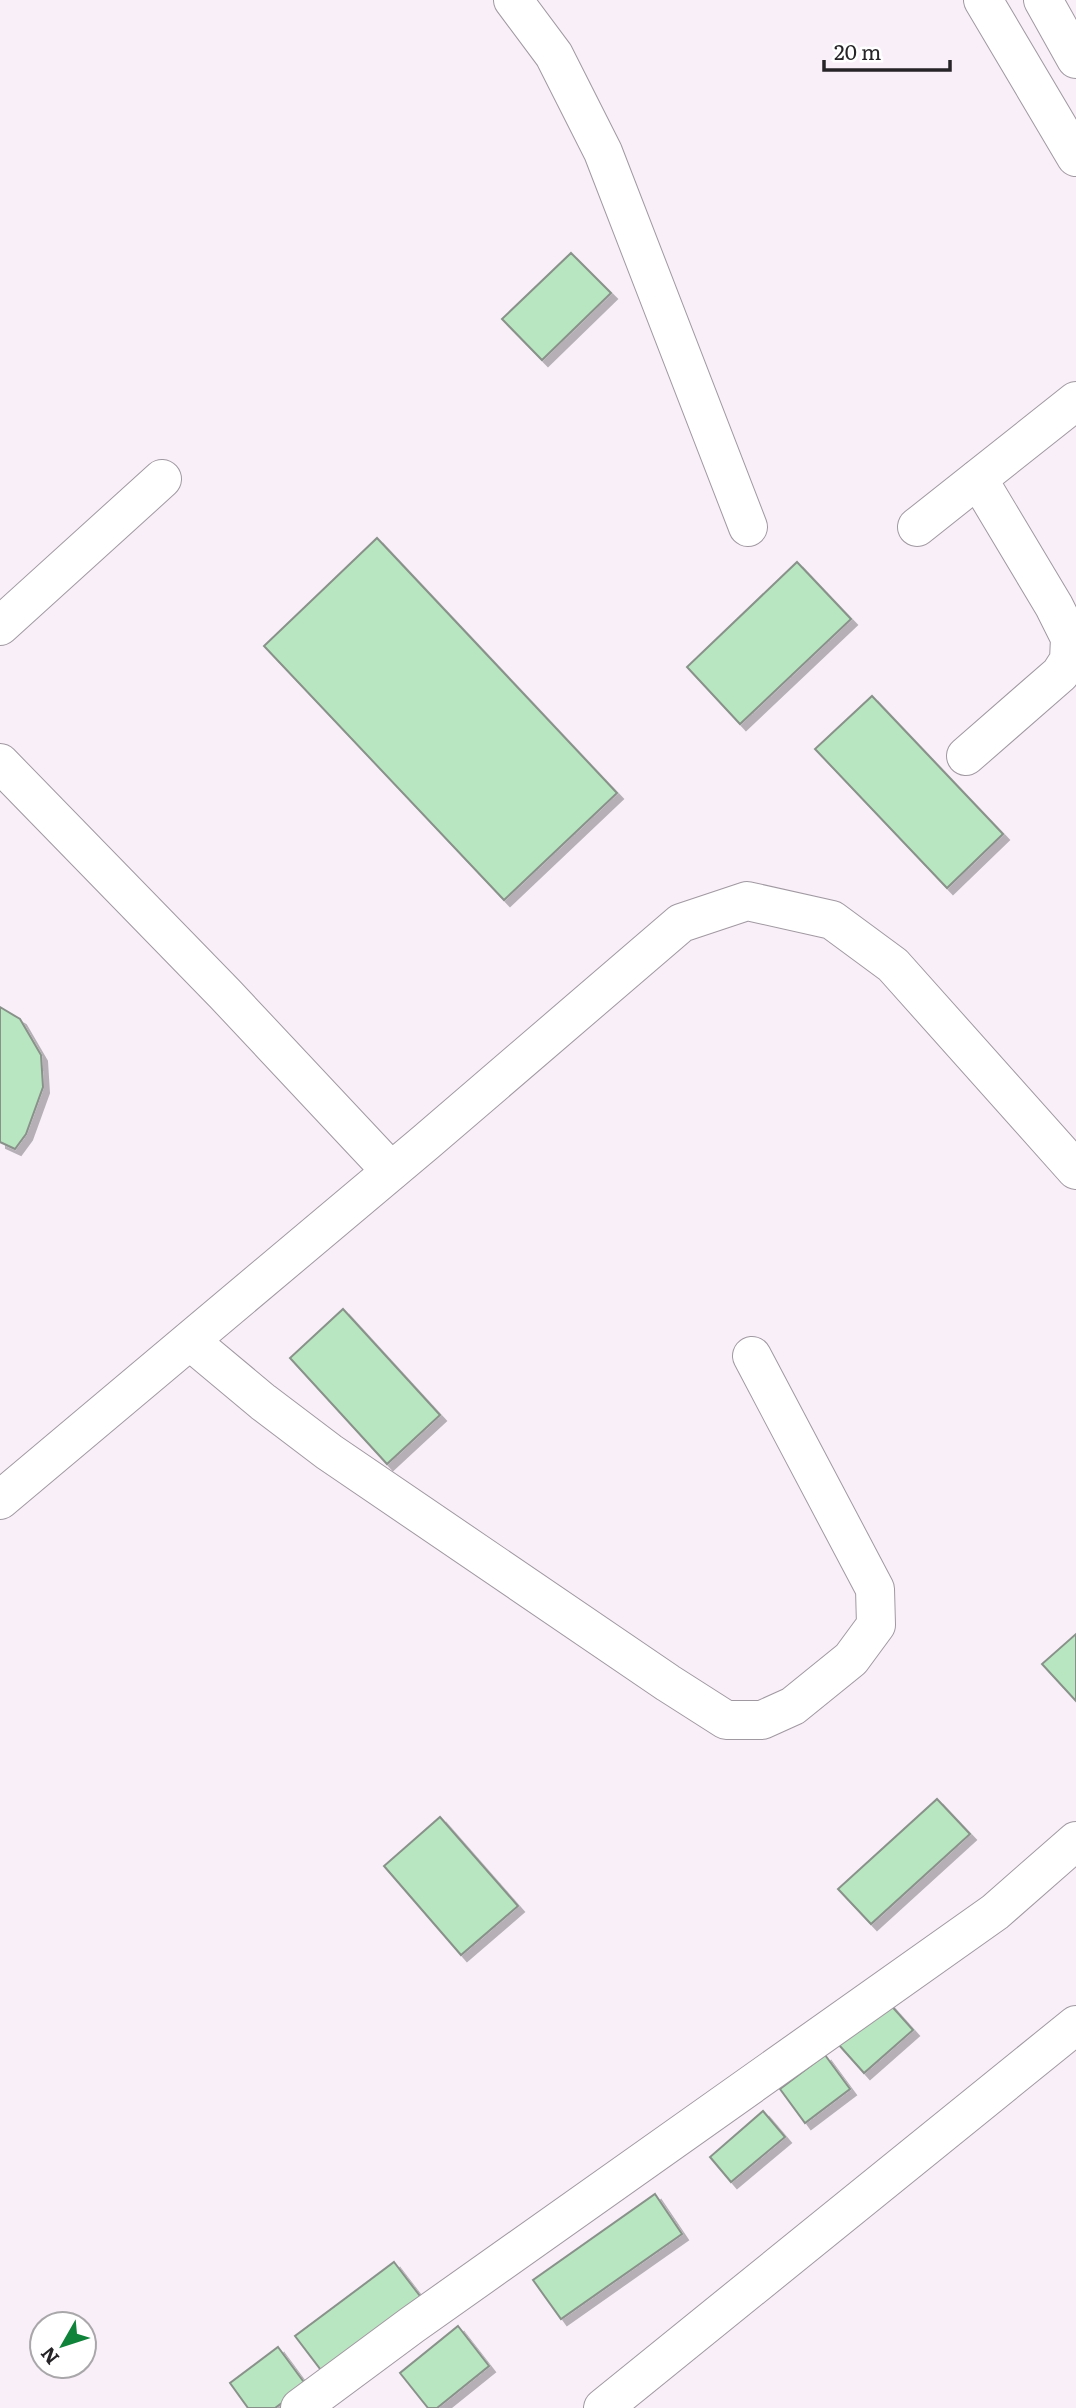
<svg xmlns="http://www.w3.org/2000/svg" width="1076" height="2408" viewBox="0 0 1076 2408" font-family="Literata,serif">
  <defs>
    <filter id="shadow"><feDropShadow dx="6" dy="6" stdDeviation="0" flood-color="#0004"/></filter>
  </defs>
  <rect width="100%" height="100%" fill="#f8eff8"/>
  <g fill="#b8e6c0" stroke="#89928a" stroke-width="2" filter="url(#shadow)">
    <path d="M571 253 611 293 542 360 502 319Z"/>
    <path d="M377 538 617 793 504 900 264 646Z"/>
    <path d="M797 562 851 619 740 724 687 667Z"/>
    <path d="M872 696 1003 834 947 888 815 749Z"/>
    <path d="M0 1007 20 1019 41 1055 43 1087 26 1134 15 1149 0 1142Z"/>
    <path d="M343 1309 440 1415 387 1464 290 1358Z"/>
    <path d="M1076 1634V1701L1042 1664Z"/>
    <path d="M937 1799 970 1834 871 1924 838 1889Z"/>
    <path d="M440 1817 518 1906 461 1955 384 1866Z"/>
    <path d="M888 2002 913 2030 864 2073 839 2045Z"/>
    <path d="M825 2055 850 2089 805 2123 780 2089Z"/>
    <path d="M763 2111 785 2137 731 2182 710 2157Z"/>
    <path d="M655 2194 682 2234 561 2319 533 2280Z"/>
    <path d="M394 2262 423 2300 324 2374 295 2336Z"/>
    <path d="M458 2326 489 2366 437 2408H428L400 2373Z"/>
    <path d="M278 2347 306 2385 275 2408H248L230 2383Z"/>
  </g>
  <g fill="none" stroke-linecap="round" stroke-linejoin="round">
    <defs>
      <g id="minor">
        <path d="M513 0 554 55 603 152 748 527"/>
        <path d="M983 0 1076 157"/>
        <path d="M1043 0 1076 59"/>
        <path d="M917 527 1076 401"/>
        <path d="M0 626 162 479"/>
        <path d="M966 756 1060 674 1069 660 1070 638 1054 606 978 479"/>
        <path d="M0 763 225 994 391 1171"/>
        <path d="M190 1341 263 1402 329 1452 668 1683 726 1720H762L793 1706 851 1659 876 1625 875 1589 752 1356"/>
        <path d="M0 1500 426 1142 681 923 747 901 832 920 893 965 1076 1170"/>
        <path d="M300 2408 412 2325 995 1912 1076 1841"/>
        <path d="M603 2408 1076 2025"/>
      </g>
    </defs>
    <use href="#minor" stroke="#a199a1" stroke-width="40"/>
    <use href="#minor" stroke="#fff" stroke-width="38"/>
  </g>
  <g transform="translate(63 2345) rotate(231)"><circle r="33" fill="#ffffff" stroke="#a9a7a9" stroke-width="2"/>
  <path d="M0-5L12 26L0 18L-12 26Z" fill="#0f833a"/>
  <text y="-10" font-size="19" font-weight="bold" text-anchor="middle" fill="#272427">N</text>
  </g>
  <path d="M824 60v10h126v-10" fill="none" stroke="#272427" stroke-width="3.5"/>
  <text x="834" y="60" font-size="21" fill="#272427" stroke="#ffffff" stroke-width="5" paint-order="stroke">20 m</text>
</svg>
